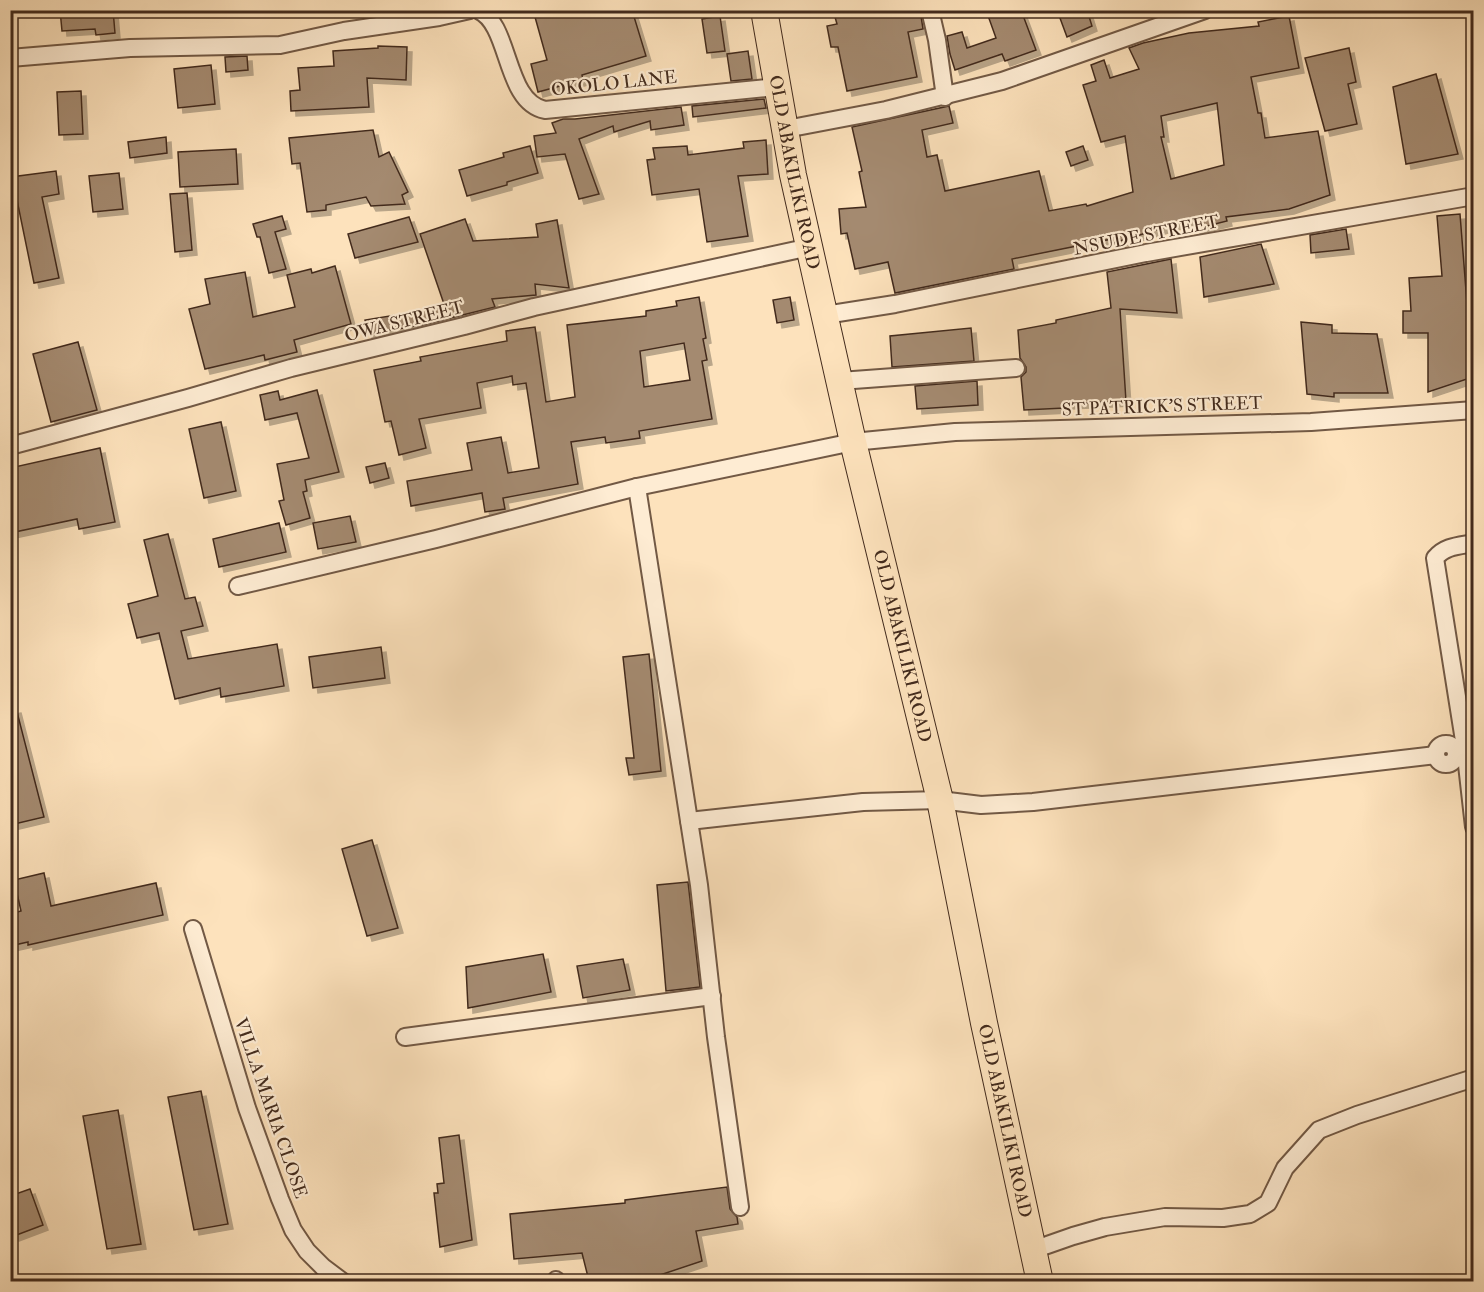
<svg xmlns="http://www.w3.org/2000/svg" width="1484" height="1292" viewBox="0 0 1484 1292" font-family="'IM FELL Double Pica',serif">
  <defs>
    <filter id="shadow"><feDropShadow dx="5" dy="5" stdDeviation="0" flood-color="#0004"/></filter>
  </defs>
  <rect width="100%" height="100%" fill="#fde2bc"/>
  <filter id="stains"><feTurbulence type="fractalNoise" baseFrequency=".00333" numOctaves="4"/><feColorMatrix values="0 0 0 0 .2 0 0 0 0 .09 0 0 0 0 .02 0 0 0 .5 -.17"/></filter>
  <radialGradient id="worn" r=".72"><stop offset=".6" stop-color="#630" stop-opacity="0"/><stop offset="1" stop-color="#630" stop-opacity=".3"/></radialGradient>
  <g fill="#a48a70" stroke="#432b1d" stroke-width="1.5" fill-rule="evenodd" filter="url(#shadow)">
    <path d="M60 10H113L115 33 96 35 95 29 62 31Z"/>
    <path d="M561 10H564L565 14 578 10H632L646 56 582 75 583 80 538 92 531 64 547 60 535 17Z"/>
    <path d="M833 10H920L923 29 908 32 917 77 847 91 838 47H831L827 26 837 24Z"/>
    <path d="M986 10H1021L1036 50 1005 61 1002 54 955 70 950 54 947 36 962 32 967 48 996 38Z"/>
    <path d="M1057 10H1087L1092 26 1067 37Z"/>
    <path d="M720 16 725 51 707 53 702 19Z"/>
    <path d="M1289 16 1299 68 1251 77 1258 113H1261L1265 138 1318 131 1330 195 1289 209 1226 217 1227 221 1195 229 1193 219 1113 243 1112 239 1012 259 1014 269 895 293 888 262 855 269 847 233 841 234 839 209 866 207 859 172 862 171 852 127 949 106 953 123 922 130 927 157 937 155 945 191 1039 171 1049 211 1086 204 1087 206 1133 192 1125 136 1101 142 1083 85 1096 81 1091 65 1104 60 1110 78 1139 69 1129 48 1143 43 1189 33 1259 26 1258 22ZM1217 103 1224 165 1171 179 1161 137H1164L1161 116Z"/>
    <path d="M378 46 407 47 406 80 367 78 369 107 291 111 290 91 300 90 298 68 334 66 333 51 378 48Z"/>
    <path d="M1349 48 1356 82 1348 84 1357 124 1325 131 1305 58Z"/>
    <path d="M748 51 752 79 731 81 727 54Z"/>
    <path d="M247 56 248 70 226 72 225 57Z"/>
    <path d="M211 65 215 104 178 108 174 69Z"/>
    <path d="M1436 74 1458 154 1406 164 1393 87Z"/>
    <path d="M81 91 83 134 59 135 57 92Z"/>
    <path d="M764 99 766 108 693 117 692 106Z"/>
    <path d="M681 107 684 125 651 130 650 121 614 132 613 126 579 139 599 194 579 199 565 154 537 157 534 136 556 133 552 123 563 119H575Z"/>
    <path d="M373 130 379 157 389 152 408 192 402 195 405 204 371 206 366 197 326 205V210L307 212 300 163 292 164 289 138Z"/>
    <path d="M166 137 167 153 130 158 128 142Z"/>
    <path d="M766 140 768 174 738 176 748 236 707 242 699 189 652 195 647 160 655 159 653 148 687 146 688 155 744 148 743 142Z"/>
    <path d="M530 146 538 173 507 182V185L467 196 459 170 504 157 503 153Z"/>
    <path d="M1083 146 1088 160 1071 166 1066 152Z"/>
    <path d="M236 149 238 184 180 187 178 152Z"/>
    <path d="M56 171 59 194 42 197 59 278 34 283 17 200H14L11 177Z"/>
    <path d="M119 173 123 209 93 212 89 176Z"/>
    <path d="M187 193 192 250 175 252 170 194Z"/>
    <path d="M1460 214 1468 316 1473 315V377L1428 392V333H1403V311H1411L1409 278 1442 276 1437 216Z"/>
    <path d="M282 216 286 229 275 232 286 269 269 273 260 237H257L253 224Z"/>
    <path d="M409 217 418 242 355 258 348 234Z"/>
    <path d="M465 219 473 241 538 237 536 224 557 220 569 288 535 284 536 295 492 299 495 307 422 325 367 334 365 320 445 307 420 234Z"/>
    <path d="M1346 229 1349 249 1311 253 1310 235Z"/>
    <path d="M1261 244 1274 284 1204 297 1200 257Z"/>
    <path d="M1171 259 1177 313 1120 309 1126 401 1065 404V408L1024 410 1021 377 1026 372V367L1020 358 1018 330 1056 323V320L1111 308 1107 272Z"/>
    <path d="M335 266 351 324 294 340 297 352 265 360 264 355 205 369 189 309 210 304 205 279 245 272 253 317 295 307 287 275 311 269 312 273Z"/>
    <path d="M699 297 706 338 703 339 707 360 702 361 712 419 639 431 640 438 606 443 605 437 571 442 578 484 503 498 505 509 485 512 482 493 411 506 407 481 472 470 467 443 501 437 508 473 539 468 526 383 513 385 512 376 477 383 481 408 419 419 426 448 399 455 391 421 385 422 374 370 421 361 420 357 507 341 506 331 535 327 546 402 575 397 567 325 646 316V311L677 306 676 301ZM684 343 690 380 644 387 640 351Z"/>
    <path d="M790 297 794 320 777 323 773 300Z"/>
    <path d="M1301 322 1332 325V333L1377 334 1388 393H1334V397L1307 394Z"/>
    <path d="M971 328 974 361 892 367 890 336Z"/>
    <path d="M78 342 97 410 51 422 33 354Z"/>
    <path d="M977 381 978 405 917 409 915 386Z"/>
    <path d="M317 390 339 472 305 480 307 491 303 492 310 518 286 525 279 501 284 500 277 464 309 458 297 413 265 420 260 395 278 391 280 400Z"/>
    <path d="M221 422 236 491 204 498 189 429Z"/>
    <path d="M100 448 115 522 79 529 77 519 10 533V468Z"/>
    <path d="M385 463 389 478 370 483 366 467Z"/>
    <path d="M350 516 356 542 318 549 313 523Z"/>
    <path d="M279 523 286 552 219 567 213 539Z"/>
    <path d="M168 534 185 599 195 597 203 626 181 631 188 659 277 644 284 686 221 697 220 688 175 699 159 633 137 638 128 604 158 596 144 540Z"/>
    <path d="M381 647 385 678 313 688 309 657Z"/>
    <path d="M649 654 661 771 629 775 626 758H634L623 657Z"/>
    <path d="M16 708 44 817 10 825V709Z"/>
    <path d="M372 840 398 928 367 936 342 849Z"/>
    <path d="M44 873 51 906 156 883 163 915 28 945V942L10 946V914L21 911 14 880Z"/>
    <path d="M688 882 700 987 666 991 657 885Z"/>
    <path d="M543 954 551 992 468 1008 466 967Z"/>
    <path d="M623 959 630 990 583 998 577 966Z"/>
    <path d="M201 1091 228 1224 194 1230 168 1097Z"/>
    <path d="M118 1110 141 1244 107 1249 83 1116Z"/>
    <path d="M459 1135 472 1240 440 1247 434 1193H438L437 1184 444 1183 439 1138Z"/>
    <path d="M727 1187 730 1209 737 1217 738 1224 696 1231 702 1261 651 1278 652 1281H589L582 1253 514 1259 510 1214 625 1203V1200Z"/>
    <path d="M30 1189 43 1225 14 1236 10 1225V1196Z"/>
  </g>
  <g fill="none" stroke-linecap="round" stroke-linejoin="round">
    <defs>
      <g id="street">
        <path d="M478 10C511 24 504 102 545 110L776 87"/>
        <path d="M930 10 937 40 945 97"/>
        <path d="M10 58 130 48 280 45 344 31 439 17 470 10"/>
        <path d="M786 129 886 110 1002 81 1205 10"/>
        <path d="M825 315 895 304 1146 253 1474 196"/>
        <path d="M840 381 1016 368"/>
        <path d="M10 446 188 398 291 368 464 326 534 307 810 247"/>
        <path d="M637 487 699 885 716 1037 740 1207"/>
        <path d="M1474 543C1458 546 1445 546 1435 558L1465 747 1474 827"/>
        <path d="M238 586 436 539 637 487 853 442 955 432 1311 422 1474 410"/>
        <circle cx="1446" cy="754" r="10"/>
        <path d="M689 821 863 802 940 800 981 805 1033 802 1436 755"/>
        <path d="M193 929 247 1108 280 1199 293 1230 307 1251 323 1267 343 1282"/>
        <path d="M405 1037 712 996"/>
        <path d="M1033 1250 1073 1236 1105 1227 1165 1217 1223 1218 1250 1214 1268 1203 1285 1168 1319 1130 1357 1115 1474 1078"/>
        <path d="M556 1280 557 1282"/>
      </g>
      <g id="primary">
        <path id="s1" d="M764 10 793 175 853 442 940 800 984 1023 1040 1282"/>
      </g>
    </defs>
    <use href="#street" stroke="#725945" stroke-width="20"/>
    <use href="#primary" stroke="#432b1d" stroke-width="28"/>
    <use href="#street" stroke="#feecd3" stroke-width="16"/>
    <use href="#primary" stroke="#fde2bc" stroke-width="26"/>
  </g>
  <g text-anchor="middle" stroke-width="4.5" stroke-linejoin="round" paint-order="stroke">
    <g font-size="18" fill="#432b1d" stroke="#feecd3">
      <text transform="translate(614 83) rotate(-6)" y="6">OKOLO LANE</text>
      <text dy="6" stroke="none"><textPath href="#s1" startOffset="165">OLD ABAKILIKI ROAD</textPath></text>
      <text transform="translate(1146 235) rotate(-11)" y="6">NSUDE STREET</text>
      <text transform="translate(404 321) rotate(-14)" y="6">OWA STREET</text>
      <text transform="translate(1162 406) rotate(-2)" y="6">ST PATRICK'S STREET</text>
      <text dy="6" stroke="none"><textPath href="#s1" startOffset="651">OLD ABAKILIKI ROAD</textPath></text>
      <text transform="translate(271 1108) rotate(71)" y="6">VILLA MARIA CLOSE</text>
      <text dy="6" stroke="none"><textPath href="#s1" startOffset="1137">OLD ABAKILIKI ROAD</textPath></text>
    </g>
  </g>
  <rect width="1484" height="1292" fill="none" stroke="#fde2bc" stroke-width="36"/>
  <rect x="12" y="12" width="1460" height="1268" fill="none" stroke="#432b1d" stroke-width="3"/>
  <rect x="18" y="18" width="1448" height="1256" fill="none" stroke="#432b1d" stroke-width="1.5"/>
  <rect width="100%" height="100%" filter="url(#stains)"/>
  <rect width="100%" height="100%" fill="url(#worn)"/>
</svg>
